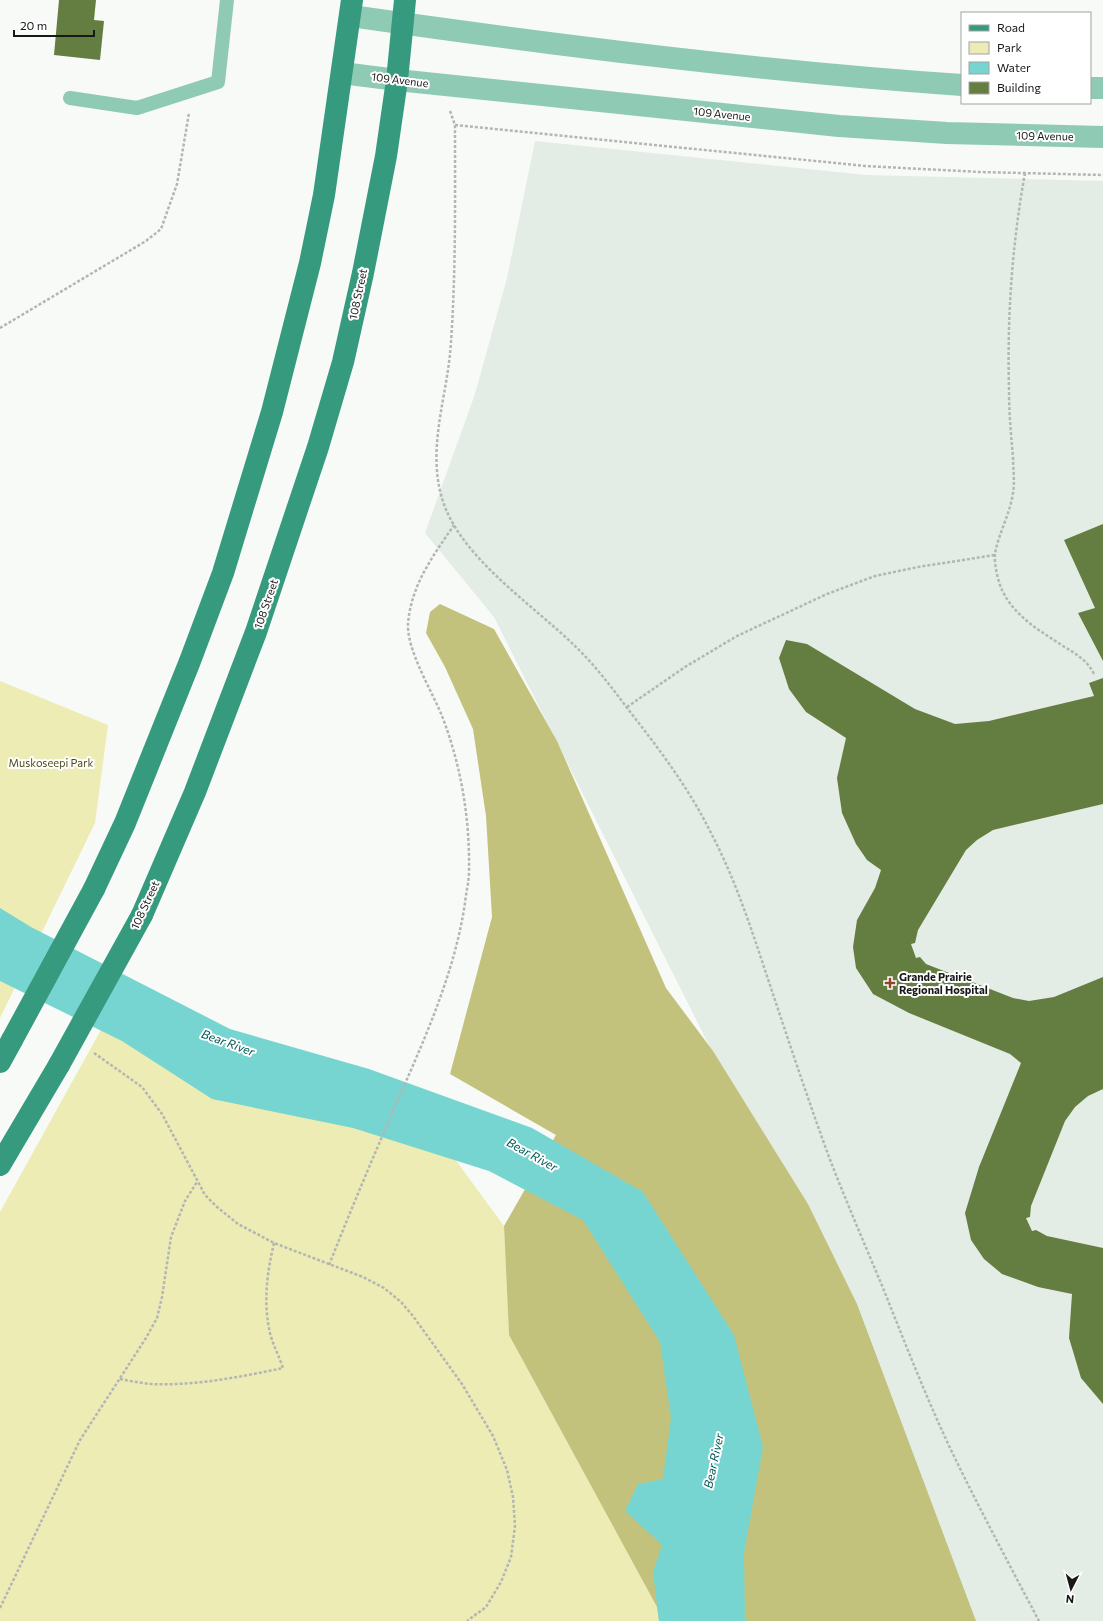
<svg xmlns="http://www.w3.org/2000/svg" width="1103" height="1621" viewBox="0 0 1103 1621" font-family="Commissioner,sans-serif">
  <rect width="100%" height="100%" fill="#f7faf7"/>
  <path fill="#e4ede5" d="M535 141 866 175 1103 181V1621H971L861 1348 494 617 425 533 475 394 507 278Z"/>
  <g fill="#edecb5">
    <path d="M0 681 108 725 95 823 0 1018Z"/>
    <path d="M117 1001 416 1106 504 1226 509 1335 657 1607 659 1621H0V1212Z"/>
  </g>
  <path fill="#c3c27c" d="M440 604 494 629 557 741 666 988 713 1051 808 1204 857 1304 976 1621H659L657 1607 509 1335 504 1226 556 1135 450 1074 492 917 486 816 473 729 445 667 426 633 430 612Z"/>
  <path fill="#76d5d1" d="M0 908 31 927 230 1029 369 1069 532 1128 643 1192 734 1335 763 1447 744 1553 745 1621H659L653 1572 662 1545 625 1511 638 1484 663 1479 671 1418 660 1342 583 1220 489 1171 353 1128 212 1099 122 1041 0 981Z"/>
  <g fill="#647e42">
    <path d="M59 0H96L94 20 104 21 100 60 54 55Z"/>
    <path d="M1103 524V661L1078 613 1095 608 1064 540Z"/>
    <path d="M786 640 807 644 915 709 955 724 989 721 1094 696 1089 683 1103 678V804L993 830 977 840 966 850 918 930 915 943 911 944 916 958 920 957 926 964 1013 998 1029 1001 1054 997 1103 977V1089L1088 1096 1075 1107 1065 1121 1031 1206 1030 1217 1026 1218 1032 1231 1036 1230 1047 1236 1103 1248V1404L1081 1378 1069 1338 1072 1294 1038 1287 1002 1274 984 1259 971 1240 965 1213 979 1167 1021 1063 1010 1054 909 1013 873 994 856 968 853 947 857 920 875 888 881 870 867 860 856 844 842 813 837 778 846 738 806 712 789 689 779 658Z"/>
  </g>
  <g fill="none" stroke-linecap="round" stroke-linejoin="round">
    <g stroke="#b3b6b3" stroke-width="2.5" stroke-dasharray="3 2" stroke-linecap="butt">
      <path d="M450 111 455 125C455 197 456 269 451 342 448 397 424 452 445 507 466 561 534 606 575 646 597 667 615 692 634 717 663 754 691 792 712 835 734 877 749 922 764 967 785 1030 806 1094 829 1157 846 1201 865 1245 883 1288 905 1343 926 1397 951 1450 979 1508 1009 1564 1039 1621"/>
      <path d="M455 125 865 166 980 172 1103 175"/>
      <path d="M1025 173C1012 245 1007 317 1009 390 1009 413 1011 435 1013 457 1013 469 1015 481 1013 493 1010 514 998 535 995 554 994 564 998 581 1002 590 1015 617 1039 630 1063 646 1076 654 1087 660 1094 674"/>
      <path d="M0 328 146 241 161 229 177 184 189 113"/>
      <path d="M627 707 685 667 737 636 827 594 875 576 918 567 995 555"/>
      <path d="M94 1053 142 1087 162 1114 205 1195 217 1207 238 1224 274 1243 363 1277 384 1288 401 1302 413 1316 462 1384 493 1436 507 1470 513 1497 515 1526 511 1557 501 1582 486 1607 467 1621"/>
      <path d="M329 1265C352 1207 376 1150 401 1093 428 1031 455 970 465 903 466 892 469 882 469 871 470 819 461 765 442 716 432 691 407 651 408 624 411 585 433 556 454 525"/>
      <path d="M120 1379C130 1381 141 1383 151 1384 195 1386 240 1377 283 1368 279 1356 273 1345 270 1333 263 1302 267 1273 274 1243"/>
      <path d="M0 1608 80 1440 146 1338 157 1318 162 1297 171 1237 185 1201 197 1182"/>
    </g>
    <path stroke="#8fcab5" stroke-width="14" d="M70 98 137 108 218 82 227 0"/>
    <g stroke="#8fcab5" stroke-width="22">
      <path d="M351 16C554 45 758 71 962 85"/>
      <path d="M342 73 397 80 839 126 947 133 1103 137"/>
      <path d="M1090 88H1103"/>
    </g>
    <g stroke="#369a7e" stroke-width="22">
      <path d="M94 889 125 823 190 661 223 573 272 412 310 263 324 195 352 0"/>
      <path d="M142 915 195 792 256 632 318 447 343 362 363 273 386 156 397 80 405 0"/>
      <path d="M0 1062 12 1040"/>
      <path d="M0 1165 59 1065"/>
    </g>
    <g stroke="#369a7e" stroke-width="22">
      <path d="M12 1040 94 889"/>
      <path d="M59 1065 142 915"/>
    </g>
  </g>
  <path fill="#8f4626" stroke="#fff" stroke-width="1.5" d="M888 977h4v4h4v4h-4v4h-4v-4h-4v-4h4z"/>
  <g text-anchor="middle" stroke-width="4" stroke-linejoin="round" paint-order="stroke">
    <g font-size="11" fill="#171817" stroke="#fff">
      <text transform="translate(400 80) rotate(7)" y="4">109 Avenue</text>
      <text transform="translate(722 114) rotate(6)" y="4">109 Avenue</text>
      <text transform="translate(1045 136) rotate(1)" y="4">109 Avenue</text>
      <text transform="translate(358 294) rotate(-78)" y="4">108 Street</text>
      <text transform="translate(266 604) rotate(-71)" y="4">108 Street</text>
      <text transform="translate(145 905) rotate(-65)" y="4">108 Street</text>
    </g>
    <g font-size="11" fill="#4d4b16" stroke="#fff">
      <text x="51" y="767">Muskoseepi Park</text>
    </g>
    <g font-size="11" font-weight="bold" fill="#171817" stroke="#fff" text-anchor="start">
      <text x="899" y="981">Grande Prairie<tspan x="899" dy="13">Regional Hospital</tspan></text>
    </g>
    <g font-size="12" font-style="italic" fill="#005957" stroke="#fff">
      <text transform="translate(228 1043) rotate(20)" y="4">Bear River</text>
      <text transform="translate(532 1155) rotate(29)" y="4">Bear River</text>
      <text transform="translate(714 1461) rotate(-78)" y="4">Bear River</text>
    </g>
  </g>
  <rect x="961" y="12" width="130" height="92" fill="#ffffff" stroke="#a2a3a2"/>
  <rect x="969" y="25" width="20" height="6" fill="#369a7e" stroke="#a2a3a2"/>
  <text x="997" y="32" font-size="12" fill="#171817">Road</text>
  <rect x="969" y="42" width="20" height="12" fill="#edecb5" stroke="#a2a3a2"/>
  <text x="997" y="52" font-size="12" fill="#171817">Park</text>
  <rect x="969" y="62" width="20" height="12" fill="#76d5d1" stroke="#a2a3a2"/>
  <text x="997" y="72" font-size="12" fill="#171817">Water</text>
  <rect x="969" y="82" width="20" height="12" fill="#647e42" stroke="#a2a3a2"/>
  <text x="997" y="92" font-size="12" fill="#171817">Building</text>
  <g transform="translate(1071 1589) rotate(186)" stroke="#ffffff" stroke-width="3" paint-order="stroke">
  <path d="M0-3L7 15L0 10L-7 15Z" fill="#171817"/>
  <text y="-6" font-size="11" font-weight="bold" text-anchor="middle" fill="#171817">N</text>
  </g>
  <path d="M14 30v6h80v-6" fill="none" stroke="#171817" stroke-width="2"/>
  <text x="20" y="30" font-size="12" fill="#171817" stroke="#ffffff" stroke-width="3" paint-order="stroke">20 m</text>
</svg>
